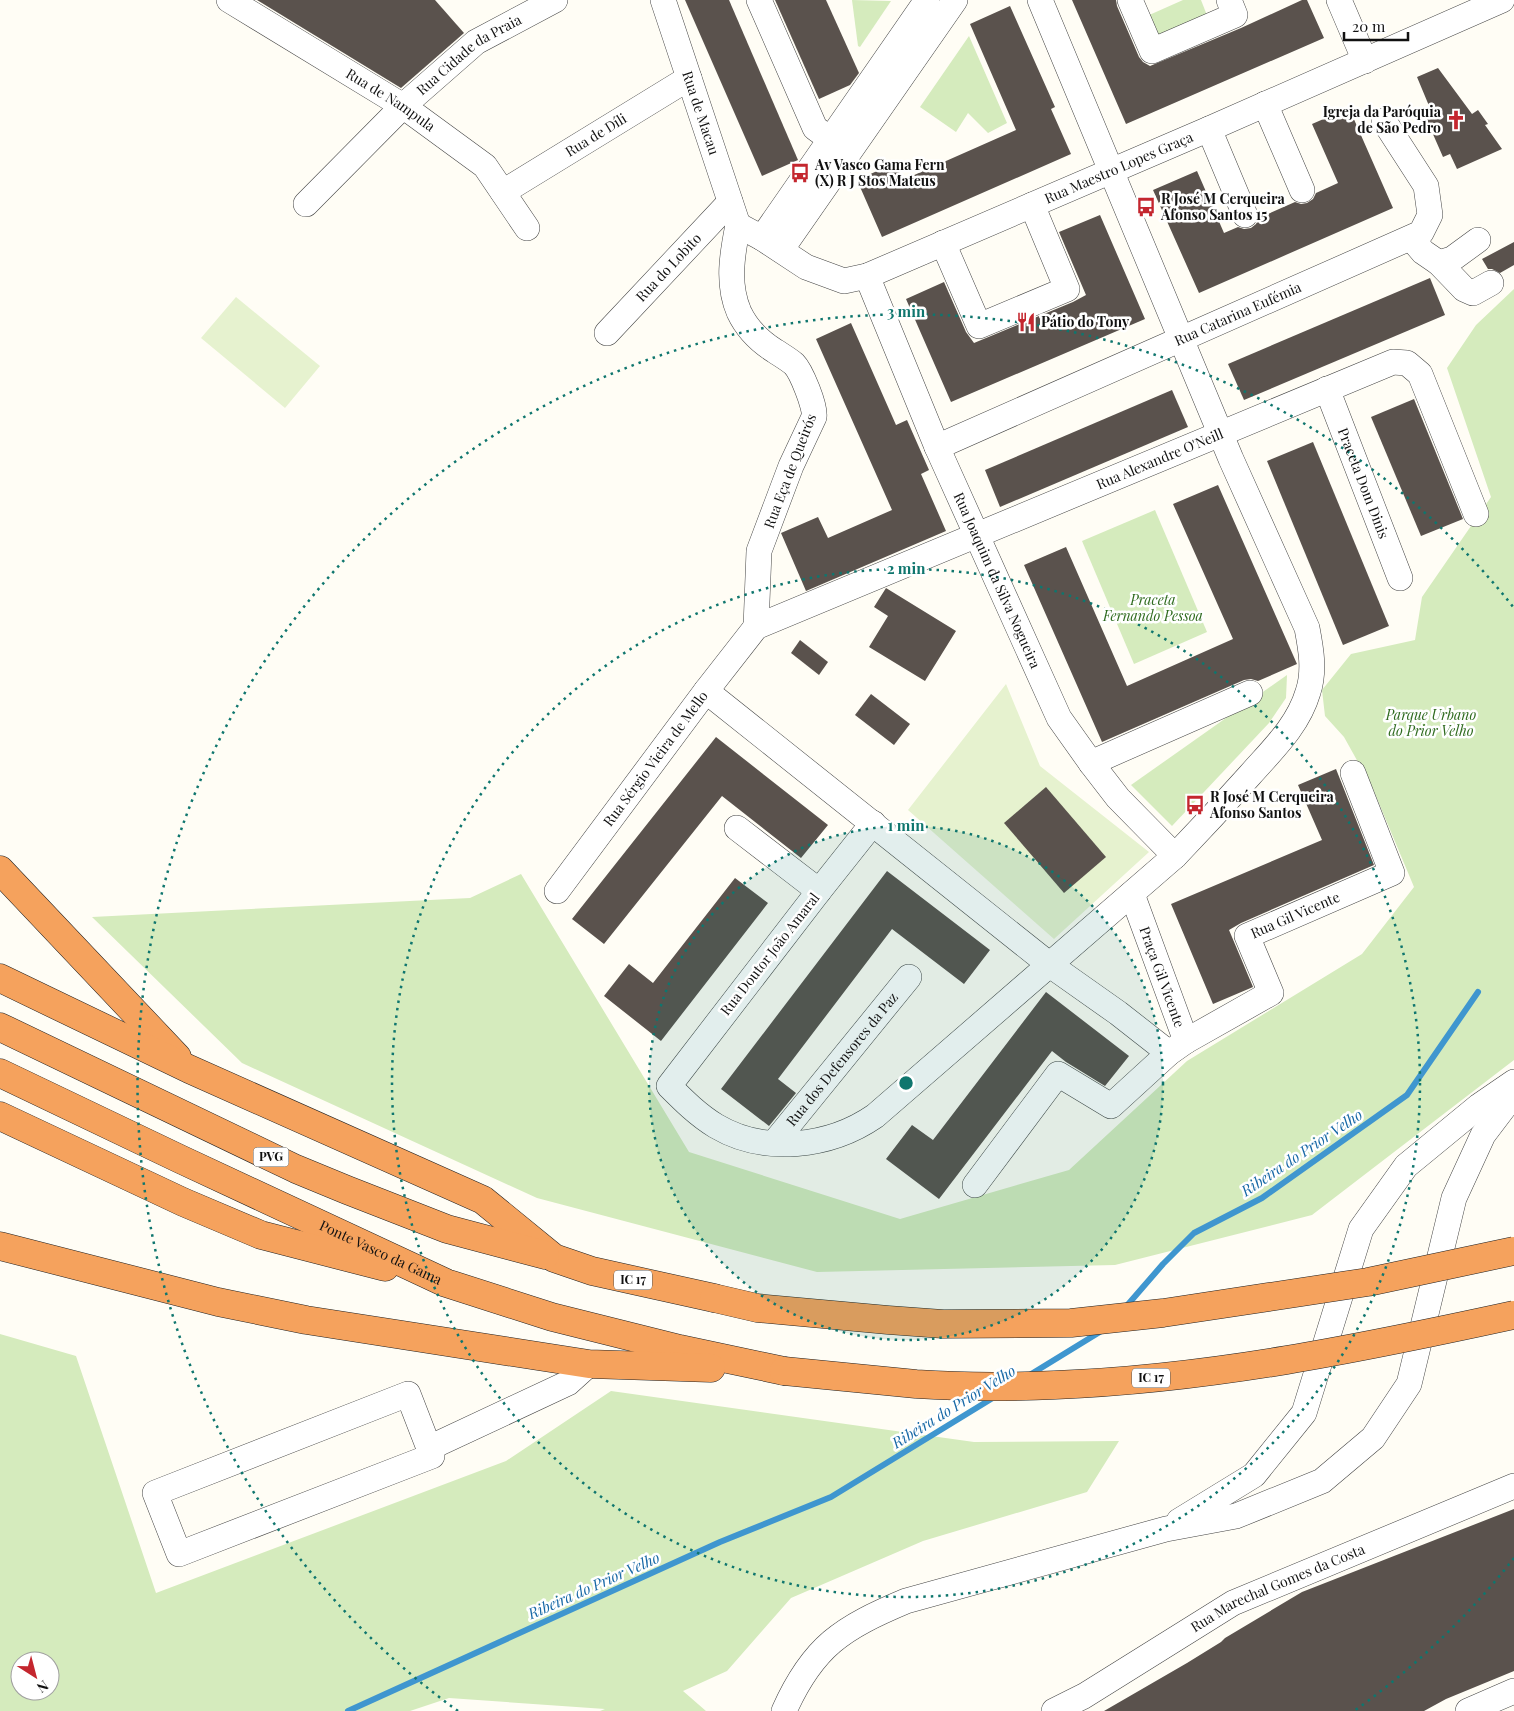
<svg xmlns="http://www.w3.org/2000/svg" width="1514" height="1711" viewBox="0 0 1514 1711" font-family="'Playfair Display',serif">
  <rect width="100%" height="100%" fill="#fffdf5"/>
  <g fill="#d5ebbd" fill-rule="evenodd">
    <path d="M852 0 891 1 860 47 858 46Z"/>
    <path d="M1183 0H1201L1208 18 1157 40 1147 16Z"/>
    <path d="M969 36 1007 123 988 133 968 113 956 132 920 107Z"/>
    <path d="M1514 289V1060L1312 1215 1115 1265 817 1272 537 1198 242 1063 92 917 470 898 521 874 689 1152 900 1219 1069 1170 1187 1061 1362 954 1414 887 1373 789 1344 737 1325 716 1322 690 1351 654 1415 640 1422 597 1491 497 1447 368 1476 325Z"/>
    <path d="M1155 510 1207 632 1134 664 1082 541Z"/>
    <path d="M1287 675 1286 698 1269 723 1172 826 1131 785Z"/>
    <path d="M0 1334 76 1356 156 1593 506 1461 611 1391 974 1442 1119 1441 1087 1492 923 1541 791 1598 727 1671 683 1691 706 1711H600L605 1709 449 1698 410 1711H0ZM20 1661H50V1691H20Z"/>
  </g>
  <g fill="#e6f2cf">
    <path d="M236 297 320 366 285 408 201 338Z"/>
    <path d="M1006 684 1040 766 1149 852 1054 939 908 810Z"/>
  </g>
  <g fill="none" stroke-linecap="round" stroke-linejoin="round">
    <g stroke="#3f96cf" stroke-width="6">
      <path d="M1124 1309 1163 1264 1194 1233 1262 1198 1407 1095 1478 992"/>
      <path d="M1028 1376 1103 1330"/>
      <path d="M348 1711 720 1542 831 1497 996 1396"/>
    </g>
  </g>
  <g fill="#5a524d">
    <path d="M257 0H435L464 33 401 88Z"/>
    <path d="M685 0H729L798 160 762 176Z"/>
    <path d="M775 0H826L859 73 850 85 819 99Z"/>
    <path d="M1072 0H1116L1117 6 1139 57 1143 62 1150 66 1241 28 1302 0H1307L1324 38 1126 124Z"/>
    <path d="M1010 6 1055 107 1051 109 1071 154 882 237 857 180 895 163 903 180 1016 130 970 24Z"/>
    <path d="M1438 68 1472 114 1478 110 1488 124 1485 125 1502 149 1457 169 1450 154 1443 157 1425 116 1432 113 1417 77Z"/>
    <path d="M1349 108 1393 208 1199 293 1153 190 1197 171 1224 233 1238 227 1244 229 1251 228 1256 224 1259 218 1295 202 1301 204 1307 203 1313 199 1316 193 1338 183 1312 124Z"/>
    <path d="M1100 215 1145 319 951 402 906 299 944 282 966 332 974 343 1073 302 1086 295 1059 232Z"/>
    <path d="M1514 242V265L1500 273 1492 269H1488L1482 259Z"/>
    <path d="M1430 278 1445 315 1244 400 1228 364Z"/>
    <path d="M851 323 896 425 907 420 929 470 921 474 946 531 806 591 781 533 818 517 828 538 892 510 816 339Z"/>
    <path d="M1172 390 1188 427 1000 507 985 470Z"/>
    <path d="M1414 399 1463 519 1421 536 1371 417Z"/>
    <path d="M1313 442 1389 626 1343 645 1267 461Z"/>
    <path d="M1218 485 1297 664 1258 681 1251 679 1244 680 1102 742 1024 565 1066 547 1127 686 1233 639 1173 504Z"/>
    <path d="M886 588 956 631 925 681 869 647 888 616 874 607Z"/>
    <path d="M800 640 828 662 819 675 791 653Z"/>
    <path d="M871 694 910 724 894 745 855 715Z"/>
    <path d="M716 737 828 825 801 858 722 796 604 944 572 919Z"/>
    <path d="M1336 769 1374 865 1241 923 1229 930 1253 987 1213 1004 1171 904 1322 840 1298 785Z"/>
    <path d="M1046 787 1106 857 1064 893 1004 823Z"/>
    <path d="M887 871 990 950 964 984 892 929 778 1079 796 1093 769 1126 721 1089Z"/>
    <path d="M735 878 768 903 661 1041 604 996 629 964 653 983Z"/>
    <path d="M1046 992 1129 1056 1105 1086 1066 1062 1052 1051 939 1199 886 1159 912 1125 933 1140Z"/>
    <path d="M1514 1509V1671L1446 1699 1424 1711H1104L1187 1663 1221 1642 1225 1638 1302 1592Z"/>
  </g>
  <g fill="none" stroke-linecap="round" stroke-linejoin="round">
    <defs>
      <g id="minor">
        <path id="s1" d="M229 0 403 106 485 166 527 228"/>
        <path id="s2" d="M663 0 738 225C732 255 727 284 739 312 747 329 759 341 775 351 781 355 788 359 794 364 801 371 816 407 814 417L791 466 759 551 756 627"/>
        <path d="M759 0 815 128 830 139"/>
        <path d="M1130 0 1152 51 1235 15 1229 0"/>
        <path d="M1339 0 1365 61"/>
        <path d="M1265 104 1302 190"/>
        <path d="M1209 129 1245 215"/>
        <path id="s3" d="M503 192 689 78"/>
        <path id="s4" d="M306 204 403 106 476 42 555 0"/>
        <path id="s5" d="M738 225 762 238 806 267 844 281 867 276 1209 129 1502 0"/>
        <path d="M762 238 927 0"/>
        <path d="M1411 238 1423 252 1439 263 1452 259 1478 240"/>
        <path d="M943 243 979 326 1067 289 1032 205"/>
        <path d="M781 250 955 0"/>
        <path d="M1439 263 1464 289 1473 293 1491 283"/>
        <path id="s6" d="M867 276 937 447 1059 718 1091 763 1118 798 1175 856"/>
        <path id="s7" d="M607 333 730 202"/>
        <path id="s8" d="M1327 389 1400 578"/>
        <path id="s9" d="M937 447 1421 233 1430 215 1426 186 1384 121"/>
        <path d="M706 691 1050 965 1118 1013 1169 1053 1186 1041 1132 894"/>
        <path d="M1091 763 1250 693"/>
        <path d="M873 823 819 891 669 1086C684 1101 698 1115 716 1126 765 1155 830 1147 875 1116L1175 856C1200 830 1225 803 1250 775 1272 750 1298 726 1308 692 1315 671 1311 649 1307 628L1231 459 1040 0"/>
        <path d="M737 828 819 891"/>
        <path id="s10" d="M557 891 706 691 756 627 1393 362 1407 363 1420 374 1476 514"/>
        <path id="s11" d="M1186 1041 1271 993 1247 936 1392 873 1353 773"/>
        <path id="s12" d="M774 1143 909 977"/>
        <path d="M975 1185 1058 1074 1111 1106 1169 1053"/>
        <path d="M408 1394 432 1456 179 1554 155 1493Z"/>
        <path d="M429 1448 568 1383 589 1364"/>
        <path d="M1179 1521 1254 1475 1304 1413 1361 1229 1406 1166 1479 1106 1514 1082"/>
        <path d="M784 1711C813 1646 842 1628 906 1601L1166 1529 1236 1516 1322 1481 1373 1438 1409 1384 1454 1198 1483 1135 1514 1094"/>
        <path id="s13" d="M1054 1711 1084 1696 1233 1603 1514 1486"/>
        <path d="M1468 1711 1514 1691"/>
      </g>
      <g id="highway">
        <path d="M0 870 177 1057"/>
        <path d="M0 978 189 1069 483 1200 554 1258 592 1271 714 1298"/>
        <path d="M0 1027 296 1169 347 1190 447 1229 545 1255"/>
        <path id="s14" d="M0 1073 180 1159 446 1283 552 1317 680 1349 784 1371"/>
        <path d="M0 1116 183 1202 261 1235 385 1267"/>
        <path d="M0 1246 218 1302 306 1320 589 1364 711 1368"/>
      </g>
    </defs>
    <use href="#minor" stroke="#444" stroke-width="26"/>
    <use href="#highway" stroke="#222" stroke-width="29"/>
    <use href="#minor" stroke="#fff" stroke-width="25"/>
    <use href="#highway" stroke="#f5a25d" stroke-width="28"/>
    <defs>
      <g id="highway-bridge">
        <path d="M714 1298 757 1308 888 1320 943 1324 1071 1323 1163 1313 1368 1282 1514 1251"/>
        <path d="M784 1371C828 1375 872 1380 916 1384 962 1387 1010 1387 1055 1385 1211 1379 1362 1348 1514 1315"/>
      </g>
    </defs>
    <use href="#highway-bridge" stroke="#222" stroke-width="29" stroke-linecap="butt"/>
    <use href="#highway-bridge" stroke="#f5a25d" stroke-width="28"/>
  </g>
  <circle cx="906" cy="1083" r="257" fill="#0f766e" fill-opacity=".12"/>
  <g fill="none" stroke="#0f766e" stroke-width="2.5" stroke-dasharray="2.5 5">
    <circle cx="906" cy="1083" r="257"/>
    <circle cx="906" cy="1083" r="514"/>
    <path d="M1514 1558A771 771 0 0 1 1354 1711M458 1711A771 771 0 1 1 1514 608"/>
  </g>
  <defs>
    <symbol id="church-bare" viewBox="-9 -9 18 18"><path d="M-1.2-6h2.4v3.5h3.3v2.4h-3.3V6h-2.4V-.1h-3.3v-2.4h3.3Z" fill="#c4262e" stroke="#fff" stroke-width="2.5" paint-order="stroke"/></symbol>
    <symbol id="bus-bare" viewBox="-9 -9 18 18"><path d="M-5-6H5V4H4V6H2V4H-2V6H-4V4H-5ZM-3.5-4V0h7V-4ZM-3.5 1.2v1.5H-2V1.2ZM2 1.2v1.5H3.5V1.2Z" fill="#c4262e" stroke="#fff" stroke-width="2.5" paint-order="stroke"/></symbol>
    <symbol id="restaurant-bare" viewBox="-9 -9 18 18"><path d="M-5-6h1v4h1v-4h1v4h1v-4h1v5L-1.5 .5V6h-2V.5L-5-1ZM5-6V6H3V1.5H1.5Q1.5-4 5-6Z" fill="#c4262e" stroke="#fff" stroke-width="2.5" paint-order="stroke"/></symbol>
  </defs>
  <g fill-rule="evenodd">
    <use href="#church-bare" x="1442" y="106" width="28" height="28"/>
    <use href="#bus-bare" x="786" y="159" width="28" height="28"/>
    <use href="#bus-bare" x="1132" y="193" width="28" height="28"/>
    <use href="#restaurant-bare" x="1012" y="308" width="28" height="28"/>
    <use href="#bus-bare" x="1181" y="791" width="28" height="28"/>
  </g>
  <g text-anchor="middle" stroke-width="5" stroke-linejoin="round" paint-order="stroke">
    <g fill="#fff" stroke="#585858" stroke-width="1">
      <rect x="253.5" y="1147.5" width="35" height="19" rx="4"/>
      <rect x="614" y="1270.5" width="38" height="19" rx="4"/>
      <rect x="1132" y="1368.5" width="38" height="19" rx="4"/>
    </g>
    <g font-size="12" font-weight="bold" fill="#111">
      <text x="271" y="1161">PVG</text>
      <text x="633" y="1284">IC 17</text>
      <text x="1151" y="1382">IC 17</text>
    </g>
    <g font-size="14" fill="#111" stroke="#fff">
      <text dy="5" stroke="none"><textPath href="#s4" startOffset="222">Rua Cidade da Praia</textPath></text>
      <text dy="5" stroke="none"><textPath href="#s1" startOffset="190">Rua de Nampula</textPath></text>
      <text dy="5" stroke="none"><textPath href="#s2" startOffset="119">Rua de Macau</textPath></text>
      <text dy="5" stroke="none"><textPath href="#s3" startOffset="109">Rua de Díli</textPath></text>
      <text dy="5" stroke="none"><textPath href="#s5" startOffset="418">Rua Maestro Lopes Graça</textPath></text>
      <text dy="5" stroke="none"><textPath href="#s7" startOffset="90">Rua do Lobito</textPath></text>
      <text dy="5" stroke="none"><textPath href="#s9" startOffset="329">Rua Catarina Eufémia</textPath></text>
      <text dy="5" stroke="none"><textPath href="#s10" startOffset="768">Rua Alexandre O'Neill</textPath></text>
      <text transform="translate(790 471) rotate(-69)" y="5">Rua Eça de Queirós</text>
      <text dy="5" stroke="none"><textPath href="#s8" startOffset="101">Praceta Dom Dinis</textPath></text>
      <text dy="5" stroke="none"><textPath href="#s6" startOffset="331">Rua Joaquim da Silva Nogueira</textPath></text>
      <text dy="5" stroke="none"><textPath href="#s10" startOffset="165">Rua Sérgio Vieira de Mello</textPath></text>
      <text dy="5" stroke="none"><textPath href="#s11" startOffset="212">Rua Gil Vicente</textPath></text>
      <text transform="translate(770 954) rotate(-52)" y="5">Rua Doutor João Amaral</text>
      <text transform="translate(1162 977) rotate(70)" y="5">Praça Gil Vicente</text>
      <text dy="5" stroke="none"><textPath href="#s12" startOffset="108">Rua dos Defensores da Paz</textPath></text>
      <text dy="5" stroke="none"><textPath href="#s14" startOffset="421">Ponte Vasco da Gama</textPath></text>
      <text dy="5" stroke="none"><textPath href="#s13" startOffset="256">Rua Marechal Gomes da Costa</textPath></text>
    </g>
    <g font-size="14" font-weight="bold" fill="#111" stroke="#fff" text-anchor="start">
      <text x="1441" y="117" text-anchor="end">Igreja da Paróquia<tspan x="1441" dy="16">de São Pedro</tspan></text>
      <text x="815" y="170">Av Vasco Gama Fern<tspan x="815" dy="16">(X) R J Stos Mateus</tspan></text>
      <text x="1161" y="204">R José M Cerqueira<tspan x="1161" dy="16">Afonso Santos 15</tspan></text>
      <text x="1041" y="327">Pátio do Tony</text>
      <text x="1210" y="802">R José M Cerqueira<tspan x="1210" dy="16">Afonso Santos</tspan></text>
    </g>
    <g font-size="14" font-style="italic" fill="#2f6b1f" stroke="#fff">
      <text x="1153" y="605">Praceta<tspan x="1153" dy="16">Fernando Pessoa</tspan></text>
      <text x="1431" y="720">Parque Urbano<tspan x="1431" dy="16">do Prior Velho</tspan></text>
    </g>
    <g font-size="15" font-style="italic" fill="#1768a6" stroke="#fff">
      <text transform="translate(1302 1153) rotate(-34)" y="5">Ribeira do Prior Velho</text>
      <text transform="translate(954 1407) rotate(-32)" y="5">Ribeira do Prior Velho</text>
      <text transform="translate(594 1586) rotate(-24)" y="5">Ribeira do Prior Velho</text>
    </g>
  </g>
  <circle cx="906" cy="1083" r="8" fill="#0f766e" stroke="#fff" stroke-width="2.5"/>
  <g font-size="15" text-anchor="middle" font-weight="bold" fill="#0f766e" stroke="#fff" stroke-width="5" stroke-linejoin="round" paint-order="stroke">
    <text x="906" y="317">3 min</text>
    <text x="906" y="574">2 min</text>
    <text x="906" y="831">1 min</text>
  </g>
  <g transform="translate(35 1676) rotate(144)"><circle r="24" fill="#ffffff" stroke="#a0a0a0"/>
  <path d="M0-4L9 19L0 12L-9 19Z" fill="#c4262e"/>
  <text y="-8" font-size="14" font-weight="bold" text-anchor="middle" fill="#111111">N</text>
  </g>
  <path d="M1344 32v8h64v-8" fill="none" stroke="#111111" stroke-width="2.5"/>
  <text x="1352" y="32" font-size="15" fill="#111111" stroke="#ffffff" stroke-width="4" paint-order="stroke">20 m</text>
</svg>
